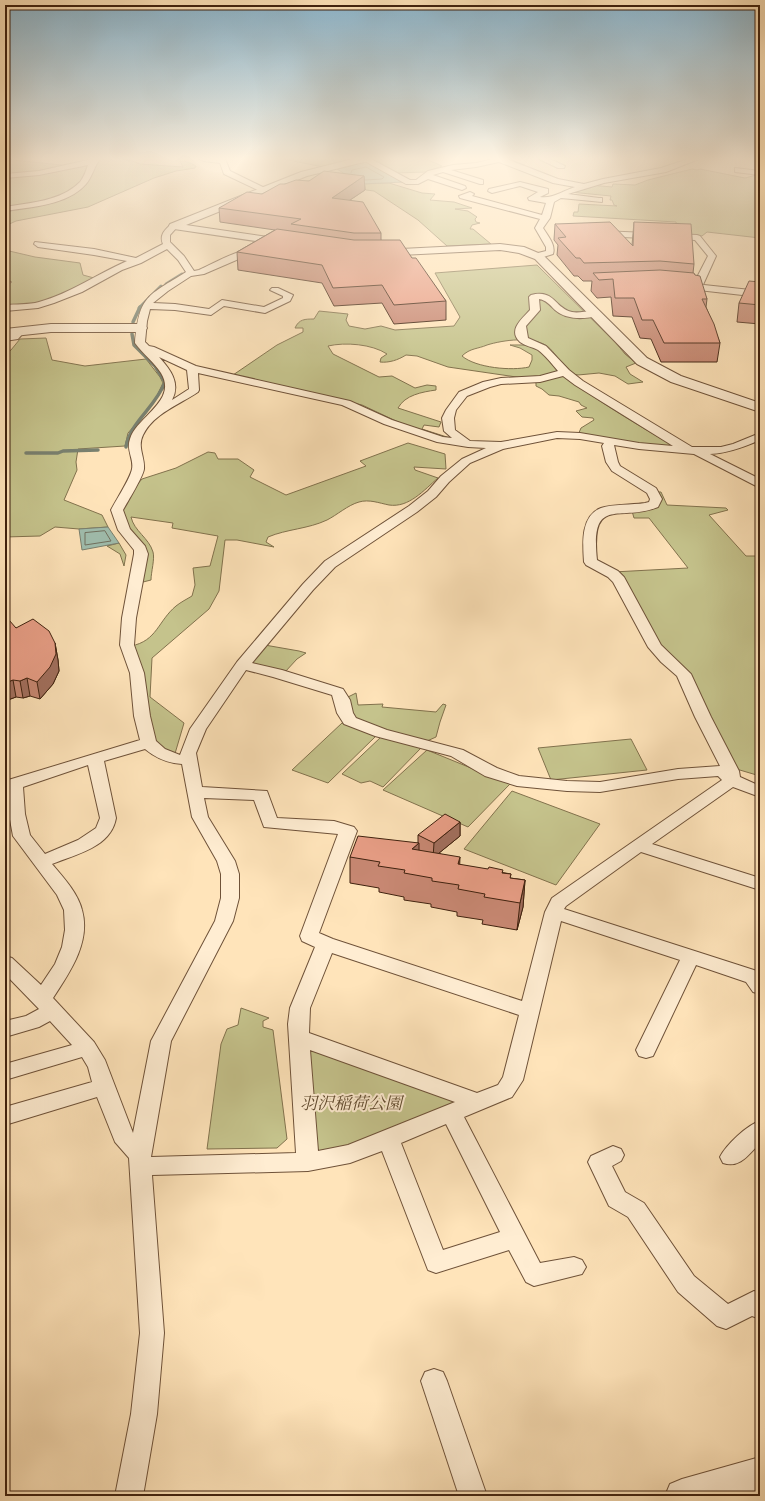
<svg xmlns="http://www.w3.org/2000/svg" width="765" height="1501" viewBox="0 0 765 1501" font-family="'Old Standard TT','Noto Serif JP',serif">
  <rect width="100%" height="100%" fill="#ffe4ba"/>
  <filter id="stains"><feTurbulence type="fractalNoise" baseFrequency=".005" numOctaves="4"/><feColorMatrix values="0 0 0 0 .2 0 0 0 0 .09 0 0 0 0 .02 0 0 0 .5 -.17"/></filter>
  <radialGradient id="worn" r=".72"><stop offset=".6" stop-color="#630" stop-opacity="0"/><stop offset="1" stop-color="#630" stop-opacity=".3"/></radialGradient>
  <g fill="#c5c38c" stroke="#82724d">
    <path d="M5 159 70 166 96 159H128L140 164 183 167 180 161C187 161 190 163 196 166L195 168 176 171 154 178 88 207 16 221 5 226Z"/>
    <path d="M284 159H357L323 167Z"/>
    <path d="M371 159H426L442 166 426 172 395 173Z"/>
    <path d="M692 169 697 170 700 169 745 178 760 174V238L707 232 702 236 678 233 676 222 573 216 574 212H578L579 204 617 206 614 205 612 200H610L611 196 570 192 590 185 612 187 613 184 635 185 648 180Z"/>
    <path d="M346 179 361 184 389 183 422 193 435 194 430 200 454 202 472 208 455 209 468 211 477 217 475 219 476 222 480 223 472 225 470 229H473L491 244 447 246 418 220 374 191 366 190Z"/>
    <path d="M5 250 35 257 80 263 83 275 94 278 78 289 34 305 5 307V286L12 282 5 279Z"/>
    <path d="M537 265 616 343 625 354 636 363 626 367 630 374 643 382 628 384 615 376 599 373 578 375 568 373C563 366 554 351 547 346 532 336 503 340 487 345 478 349 470 348 462 356 476 368 512 371 529 367L532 360V355L520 348 510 345C521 345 531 344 540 350 552 357 559 372 570 380 602 404 638 425 672 445L676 449 635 445 578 435 581 428 594 420 593 418 582 417 576 411 587 408 581 405 579 402 559 396 549 395 542 389 536 386V383L530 379 448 367 417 356 406 355C398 360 389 363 380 362L381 358 387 354C372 344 345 342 328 346L333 354 379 377 392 376 415 388 427 385 436 386V390C422 392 405 395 398 408L441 422 439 427 424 425 422 429 453 439 455 441 413 429 362 405 233 375 277 345 303 332V328H295C299 319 305 319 314 319L319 311 348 314 346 320 349 326 365 329 381 326 395 330 454 326 460 317 435 273Z"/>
    <path d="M46 338 52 360 85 366 146 359 160 377 163 383 153 404 128 433 125 446 78 449 76 462 77 470 64 500 102 515 108 527 79 529 55 527 40 536 5 537V355L11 350 20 339Z"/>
    <path d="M408 443 445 454 446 469 414 467 415 470 438 478C424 490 409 508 389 505 379 503 369 499 359 502 348 505 337 515 327 520 308 529 287 529 268 537L266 542 274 547 237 540H225L219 591 209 609 152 658 150 697 184 723 174 757 152 745 131 646C157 641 158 621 176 606 181 602 187 599 192 596L195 585 193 568 210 566 218 536 172 528 173 523 131 517C134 531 149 538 153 552 155 559 151 572 151 580L143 582 132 534 120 515 128 495 142 479 176 468 208 452 215 453 218 459H238L254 470 250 477 286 495 366 466 360 461Z"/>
    <path d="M655 492H661L667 505 726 508 728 510 709 515 746 556H760V776L733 768 657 641 613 572 688 568 649 518H634L632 511 648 508Z"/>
    <path d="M119 543 126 555 124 566 120 554 107 546Z"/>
    <path d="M259 644 299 651 306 653 297 659 285 672 243 663Z"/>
    <path d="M356 693 358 705 383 704 382 707 436 712 443 704 446 705 440 722 436 737 427 741 380 731 354 720 345 703 348 697Z"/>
    <path d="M342 723 376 736 328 783 292 770Z"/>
    <path d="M381 737 421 748 383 787 370 781 361 783 342 774Z"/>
    <path d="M631 739 647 770 551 780 538 748Z"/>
    <path d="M427 750 510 784 468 827 383 790Z"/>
    <path d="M512 791 600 824 556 885 464 849Z"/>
    <path d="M241 1008 269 1018 263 1021V1027L273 1030 287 1139 277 1148 207 1149 221 1044 227 1029 238 1025Z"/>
    <path d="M308 1044 459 1102 348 1147 315 1155Z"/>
  </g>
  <g fill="#a0bfb0" stroke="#79806f">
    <path d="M366 162 404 182 361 184 337 169Z"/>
    <path d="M108 527 119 543 82 550 79 529Z"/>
  </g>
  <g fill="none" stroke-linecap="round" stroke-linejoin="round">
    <g stroke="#70705f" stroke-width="1">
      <path d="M351 173 352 170 366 167 384 177 382 179 365 180"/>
      <path d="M105 531 111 541 85 545V533Z"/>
    </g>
    <g stroke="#79806f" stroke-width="3">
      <path d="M166 284 182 274"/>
      <path d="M139 308 161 286"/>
    </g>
    <g stroke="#79806f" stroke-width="3.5">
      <path d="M133 322 140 307"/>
      <path d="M126 447C130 422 156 407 165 382L155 366 134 345 132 334"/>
      <path d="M26 453H58L63 451 98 450"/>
    </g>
    <defs>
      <g id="minor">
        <path d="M92 159H100C94 167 92 177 86 184 68 205 31 207 5 211V207C29 203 62 201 80 182 84 177 86 171 88 165L39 175 5 178V174L39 171Z"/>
        <path d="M200 159H225L230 171 269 190 268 192H262L224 174 220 163 204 161Z"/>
        <path d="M361 159H371L410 180H416L428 171 453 165 476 163 493 159H507L558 179 584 184 603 179 661 168 688 159H699L666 172 604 183 568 194 599 198H602V202L561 198 554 202 550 218 543 228C548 236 556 245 553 254L537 259 534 258 533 256 534 254 546 251V247L535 228 540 219 460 198 459 196 470 192 474 194 472 196 542 215 546 203 529 200 528 198 538 192 520 186 492 193 488 191 489 189 520 182 548 189V193L540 197C552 199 563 191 575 187L553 183 499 162 476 167 451 170 483 180V184H480L443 172 433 175 465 186 466 188 462 190 428 179 418 184H406Z"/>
        <path d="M539 159H550L565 166 564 168H558Z"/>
        <path d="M735 168 760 171V175L735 172Z"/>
        <path d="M171 224H177L178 226 170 235V242L184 256 194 271 199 270C210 265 254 241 262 249L204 274 191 276 168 291 153 303 175 304 209 309 222 300 264 307 283 298V296L270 290 272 288H278L293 295 290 301 265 313 224 306 211 315 175 310 150 309 147 321 145 342 149 346 154 347 196 366 350 401 392 420 443 437 452 438 444 431 442 418 446 410 459 392 483 382 501 378 540 376 558 371C552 364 545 355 538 350 533 347 525 346 520 342 507 330 523 318 530 310L529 297 531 295C555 289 554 308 572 312 581 314 594 308 600 314L598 316C584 319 566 320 555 310 550 305 546 300 539 299L540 310 526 326 528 338 546 346 569 370 583 381 692 447H721L733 444 760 433V440C744 447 728 453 710 454L760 479V488L694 454 639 449 614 445 618 462 620 466 656 488 662 499 658 507C620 523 590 494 597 560L618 571 624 577 661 645 691 674 711 717 739 771 740 777 760 786V797L733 787 652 844 760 878V890L641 852 566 906 564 909 760 972V994L753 992 746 982 696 965 653 1056 646 1058 639 1056 636 1050 680 960 561 921 523 1080 512 1097 464 1117 540 1263 574 1257 582 1260 586 1267 582 1274 534 1286 526 1282 509 1250 436 1273 428 1270 382 1151 350 1163 308 1171 152 1175 164 1333 157 1414 143 1496H115L131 1414 140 1333 129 1158 115 1142 97 1097 5 1125V1107L92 1082 88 1067 82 1057 5 1080V1064L72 1045 50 1021 39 1027 5 1037V1021L26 1016 39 1009 5 974V956L12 958 41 985 55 964 62 947 65 930 64 910 57 895 13 836 9 814 7 792H5V781L140 740 134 716 130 673 120 645 122 618 134 554V550L118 530 111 510C116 500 130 479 132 469 134 459 126 450 130 439 137 416 178 401 161 373 154 362 143 354 135 343 139 295 148 296 186 272L178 260 167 249 141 263 122 270 82 292 54 303 38 308 5 311V305C16 304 29 305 39 302 71 293 97 274 127 261L94 255 38 247 34 244 35 242 94 249 136 258 163 244C159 235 165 230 171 224ZM159 357 187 370 189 389 172 400C181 383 170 369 159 357ZM198 373 342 405 384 424 437 442 468 447 486 448 462 459 441 476 428 491 409 506 325 561 303 584 237 662 190 729 180 755 165 749 156 741 150 716 144 673 134 645 136 618 148 554 145 546 130 529 123 510C128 501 143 477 144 469 145 457 137 447 143 435 154 413 179 405 198 392L199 390ZM563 376 575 385 673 446 639 443 580 433 557 432 501 442 470 441 455 430 454 418 456 410 467 396 490 387 501 384 540 382ZM557 438 580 439 604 443 602 446 606 462 612 471 647 493 650 499 649 502 645 503C633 505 611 504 601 508 580 516 583 545 584 562L586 565 608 577 613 582 648 647 661 662 677 676 695 717 720 766 678 769 600 782 567 781 519 776 497 768 463 750 387 730 356 718 353 713 350 700 343 689 282 670 252 663 313 590 335 567 417 512 436 497 449 482 470 463 503 449ZM246 670 273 677 332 695 337 713 344 724 375 736 451 756 485 776 517 786 567 791 600 792 678 779 718 776 722 780 552 898 545 912 522 1001 333 939 319 933 357 831 354 827 334 821 277 818 267 791 202 787 196 753 206 729ZM145 749C156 758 167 763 182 764L192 817 217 861 221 874V898L215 921 151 1041 133 1133 105 1060 94 1042 53 998C70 972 91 942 82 910 78 893 63 877 52 864 77 854 111 847 116 818L104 761ZM88 765 100 818 96 828 78 840 45 854 30 835 25 814 23 787ZM204 798 254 800 264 827 338 834 300 936 302 941 315 947 290 1008 288 1024 296 1153 151 1157 171 1041 233 921 239 898V874L235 861 208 817ZM332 953 519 1015 503 1077 498 1085 477 1093 309 1033 310 1008ZM310 1050 455 1102 348 1145 318 1151ZM446 1124 500 1232 443 1250 401 1143Z"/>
        <path d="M600 231 697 235 700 236 716 256 702 287 697 290 692 287 708 256 695 240 597 236 596 234Z"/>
        <path d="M20 328 25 331 18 339 5 341V335L12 334 17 329Z"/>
        <path d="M760 1121V1143C749 1154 740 1169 723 1163L720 1157C726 1145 747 1125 760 1121Z"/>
        <path d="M613 1146 621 1149 624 1155 621 1161 612 1166 625 1192 644 1203 694 1276 728 1304 754 1291 760 1293V1319L752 1316 726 1329 717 1326 678 1292 628 1217 609 1206 588 1162 591 1156Z"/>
        <path d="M434 1369 443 1372 447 1381 487 1496H459L421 1381 425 1372Z"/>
      </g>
      <g id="tertiary">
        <path d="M353 159H369L368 161 307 176 186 225 289 240 294 243 293 245 289 246 174 229 169 226 170 224 301 172Z"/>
        <path d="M500 244 524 247 543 255 647 358 681 376 760 403V412L671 382 637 364 535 259 519 253 500 250 381 256 376 253 381 250Z"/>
        <path d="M676 282 760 291V297L672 287 670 285 672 283Z"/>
        <path d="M51 324H141L145 325 147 328 145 331 141 332H51L5 337V329Z"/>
        <path d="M760 1457V1491L741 1496H665L670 1484 682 1479Z"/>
      </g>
    </defs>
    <use href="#minor" stroke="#6f5239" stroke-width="2"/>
    <use href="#tertiary" stroke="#6f5239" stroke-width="2"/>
    <use href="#minor" fill="#ffedd2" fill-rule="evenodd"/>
    <use href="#tertiary" fill="#ffedd2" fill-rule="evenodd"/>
  </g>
  <g fill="#c88873" stroke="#3f210e">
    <path d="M364 176 365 190 350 200 381 233V240L412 258 446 301V320L394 324 382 303 334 306 322 283 238 270 237 252 275 230 220 222 219 208 262 194 285 184 309 181Z"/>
    <path d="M634 222 694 264 693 273 695 275 707 299 706 307 720 343 717 362H661L651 339 640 338 632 317 613 316 611 297 597 298 591 291 592 281H583L578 276H574L557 255 558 245 554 240 555 224 632 245Z"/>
    <path d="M760 282V324L737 322 739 303Z"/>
    <path d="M760 338V347H759Z"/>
    <path d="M5 620 16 628 55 643 58 660 59 671 53 684 40 699 30 696 23 698 16 697 5 701Z"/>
    <path d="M460 822V836L439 853 460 865 511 874 510 878 525 880 523 907 517 930 482 924 483 920 457 916V912L431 907V904L404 900V897L379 892V888L350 883V857L418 843V835Z"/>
  </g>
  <g fill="#a26f5e" stroke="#3f210e">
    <path d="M364 176 365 190 332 212V198Z"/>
    <path d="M55 643 58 660 59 671 53 684 40 699 37 682Z"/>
    <path d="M27 678 30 696 23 698 20 681Z"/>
    <path d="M13 680 16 697 5 701V683Z"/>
    <path d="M460 822V836L433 858 434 843Z"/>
    <path d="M419 843V870L412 849Z"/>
    <path d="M460 857 459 883 458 864Z"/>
    <path d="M525 880 523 907 517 930 520 903Z"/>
  </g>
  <g fill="#e89e86" stroke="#3f210e">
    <path d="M324 171 364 176 332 198 363 202 381 233H354L291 224 301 219 219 208 247 192 262 194 280 184H285L296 180 309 181Z"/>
    <path d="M610 222 633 246 634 222 691 224 694 264 660 261 584 263 580 258H576L558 238 566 237 555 224Z"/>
    <path d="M277 229 354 240H400L412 258H416L446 301 394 305 382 285 333 288 322 265 237 252Z"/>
    <path d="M660 270 694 273 695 275 700 276 707 299H702L714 324 720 343H664L653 320H642L634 298H615L613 279 599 280 593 273Z"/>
    <path d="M749 281 760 282V305L739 303Z"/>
    <path d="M33 619 49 631 55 643 56 654 50 667 37 682 27 678 20 681 13 680 5 683V620H9L16 628Z"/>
    <path d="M445 814 460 822 434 843 418 835Z"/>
    <path d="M358 836 419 843 412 849 460 857 458 864 488 869 489 867 503 870 502 873 511 874 510 878 525 880 520 903 484 897 485 894 458 889 459 885 432 881V878L404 873 405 870 378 866 380 862 350 857Z"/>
  </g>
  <linearGradient id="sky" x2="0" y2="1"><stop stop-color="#8bb8d2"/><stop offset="0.43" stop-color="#fff3e0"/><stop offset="1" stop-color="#fff3e0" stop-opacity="0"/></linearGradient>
  <rect width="765" height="369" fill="url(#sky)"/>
  <g text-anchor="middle" stroke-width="4" stroke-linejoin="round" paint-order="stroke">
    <g font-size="17" font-style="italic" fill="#604a2e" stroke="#ffedd2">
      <text x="351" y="1109">羽沢稲荷公園</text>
    </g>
  </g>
  <rect width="765" height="1501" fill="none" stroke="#ffe4ba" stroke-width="20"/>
  <rect x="6" y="6" width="753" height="1489" fill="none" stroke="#3f210e" stroke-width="2"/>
  <rect x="10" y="10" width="745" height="1481" fill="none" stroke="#3f210e"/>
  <rect width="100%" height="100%" filter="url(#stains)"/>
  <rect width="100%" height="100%" fill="url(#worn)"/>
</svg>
